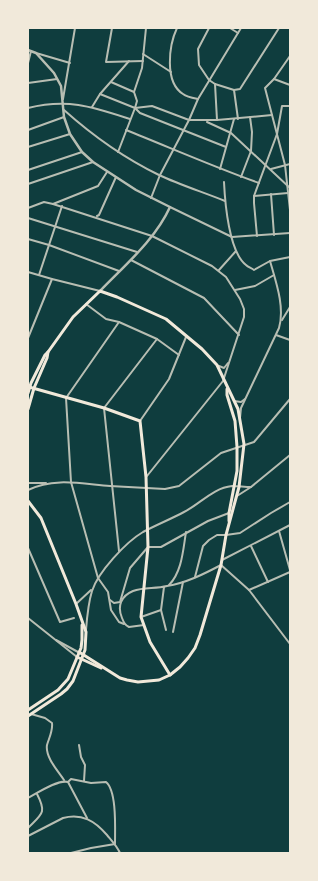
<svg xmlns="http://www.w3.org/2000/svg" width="318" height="881" viewBox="0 0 318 881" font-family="'PT Sans Narrow',sans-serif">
  <rect width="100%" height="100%" fill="#0f3d3e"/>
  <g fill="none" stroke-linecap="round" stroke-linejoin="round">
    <g stroke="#b8beb3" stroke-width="2">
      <path d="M112 28 106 62 143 61"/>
      <path d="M177 28C169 45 164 82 183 94 187 97 193 98 198 99"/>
      <path d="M209 28 198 49 199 65 209 80 215 84 234 90"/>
      <path d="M230 28 238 33"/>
      <path d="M36 53 70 63"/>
      <path d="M143 54 171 72"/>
      <path d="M290 56 274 79 265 88 285 165 290 210"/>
      <path d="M129 61 100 94 135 108 140 113 226 147"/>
      <path d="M28 63 31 51"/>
      <path d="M274 79 290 85"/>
      <path d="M111 82 134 92"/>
      <path d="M28 83 57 79"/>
      <path d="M215 84 217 120"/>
      <path d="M63 99 75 28"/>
      <path d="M92 107 100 94"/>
      <path d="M28 108C68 98 93 107 130 119"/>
      <path d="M135 108 152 106 189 120H217L272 115"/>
      <path d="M64 110C93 136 124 158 159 175 180 185 203 192 225 201"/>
      <path d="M238 119 234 90 240 89 279 28"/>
      <path d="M207 122 231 133 290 188"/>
      <path d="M28 130 64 117"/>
      <path d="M126 130C171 148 214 167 259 183"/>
      <path d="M28 147 70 134"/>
      <path d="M118 152 135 108 137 101 134 92 142 68 146 28"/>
      <path d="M220 169 234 119"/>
      <path d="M271 169 290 164"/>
      <path d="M28 170 82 152"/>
      <path d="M241 177 251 151 252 132 250 117"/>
      <path d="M224 182C225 203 229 252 246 265 248 267 251 268 254 270L270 261 290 257"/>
      <path d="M28 184 93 162"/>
      <path d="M271 194 274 235"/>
      <path d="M254 196 288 193"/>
      <path d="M151 198 160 175 189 120 198 99 241 28"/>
      <path d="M53 204 152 236 212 266 226 277 240 299 244 309V317L223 381 147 476"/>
      <path d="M170 207 232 237 290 233"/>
      <path d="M28 208 44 202 53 204 98 186 107 172"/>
      <path d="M97 216 99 215 116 177"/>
      <path d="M28 218 137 252"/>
      <path d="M257 236 254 203V196L277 134 282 106H290"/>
      <path d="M28 239 49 245 119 271"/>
      <path d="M131 260 204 298 239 335"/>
      <path d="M219 270 236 251"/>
      <path d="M28 272 52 279 100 291"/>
      <path d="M39 275 62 206"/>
      <path d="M235 290 255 286 274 275"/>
      <path d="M86 304 106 319 119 322 157 339 179 355"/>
      <path d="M282 320 290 307"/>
      <path d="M119 322 66 398 71 482 98 578 108 592 111 610 119 622 124 624"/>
      <path d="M276 335 290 340"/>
      <path d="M28 338 52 279"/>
      <path d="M219 366 224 368 228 363"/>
      <path d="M234 401 241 402 245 399"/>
      <path d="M240 418 241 408 279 328C285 307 276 282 270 261"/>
      <path d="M140 421 169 379 186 337"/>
      <path d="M28 483H46"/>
      <path d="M28 490C54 477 83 484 110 486 128 487 147 488 165 489L179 486 221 453 254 442 290 399"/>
      <path d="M237 496 251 487 290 455"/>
      <path d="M279 531 290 570"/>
      <path d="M251 546 268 582"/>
      <path d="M28 548 60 622 74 618"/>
      <path d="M119 551 104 408 157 339"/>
      <path d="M222 560 290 525"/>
      <path d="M195 577 203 546 209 540 217 535H226L240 533 271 513 290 502"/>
      <path d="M169 585C182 572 183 550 186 532"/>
      <path d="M164 587 161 610 166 630"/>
      <path d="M249 590 290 572"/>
      <path d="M110 600 114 603 120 602 130 568 148 547H161L208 521 229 513"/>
      <path d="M76 604 91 590"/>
      <path d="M141 617 161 610"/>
      <path d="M28 618 77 657"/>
      <path d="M144 625 129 627C125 625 124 623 122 618 117 606 121 596 133 591 144 587 155 589 167 586 186 583 204 574 221 565L249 590 290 644"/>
      <path d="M86 630C87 617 88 604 92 591 98 572 126 542 143 532 156 525 171 519 184 512 200 504 213 488 232 486 238 486 245 487 251 487"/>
      <path d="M173 632 183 582"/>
      <path d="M56 640 78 652"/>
      <path d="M31 714 45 718 52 723C53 731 49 738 47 745 45 757 58 771 64 780"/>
      <path d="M79 745 81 757 85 765 84 781"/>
      <path d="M68 782 71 779 91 783 106 782C117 791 115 829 115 843"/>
      <path d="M68 782 87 818"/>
      <path d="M28 798C37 793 58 779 68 782"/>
      <path d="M28 828C42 814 47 813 37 794"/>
      <path d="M28 836 63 818C82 813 95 821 107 835 112 841 117 846 120 853"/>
      <path d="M71 853 91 848 115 844"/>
    </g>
    <path stroke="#b8beb3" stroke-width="2.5" d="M28 50 36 53 54 73 61 86 64 117 70 134 82 152 93 162 136 190 170 207C155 240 125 265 100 291"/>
    <g stroke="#f1e9da" stroke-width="3">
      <path d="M29 387 104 408 140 421 146 477 148 547 141 617 150 642 170 675"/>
      <path d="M227 389V395L235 421 237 447V471L229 513V521"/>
      <path d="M28 393 31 383 45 355 48 352 73 317 100 291 117 297 166 319 202 349 217 365 238 409 244 444 239 487 226 535 221 565 200 635 195 648 188 658 180 667 170 675 159 680 138 682 127 680 120 678 79 652"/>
      <path d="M28 409 34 388 47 358 48 352"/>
      <path d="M28 501 41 518 76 604 86 632 85 650 73 681 67 689 61 694 28 716"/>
      <path d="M77 657 101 668"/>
      <path d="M28 710 58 690 68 679 81 648 82 640V625"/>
    </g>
  </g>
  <rect width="318" height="881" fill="none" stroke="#f1e9da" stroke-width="58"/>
</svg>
